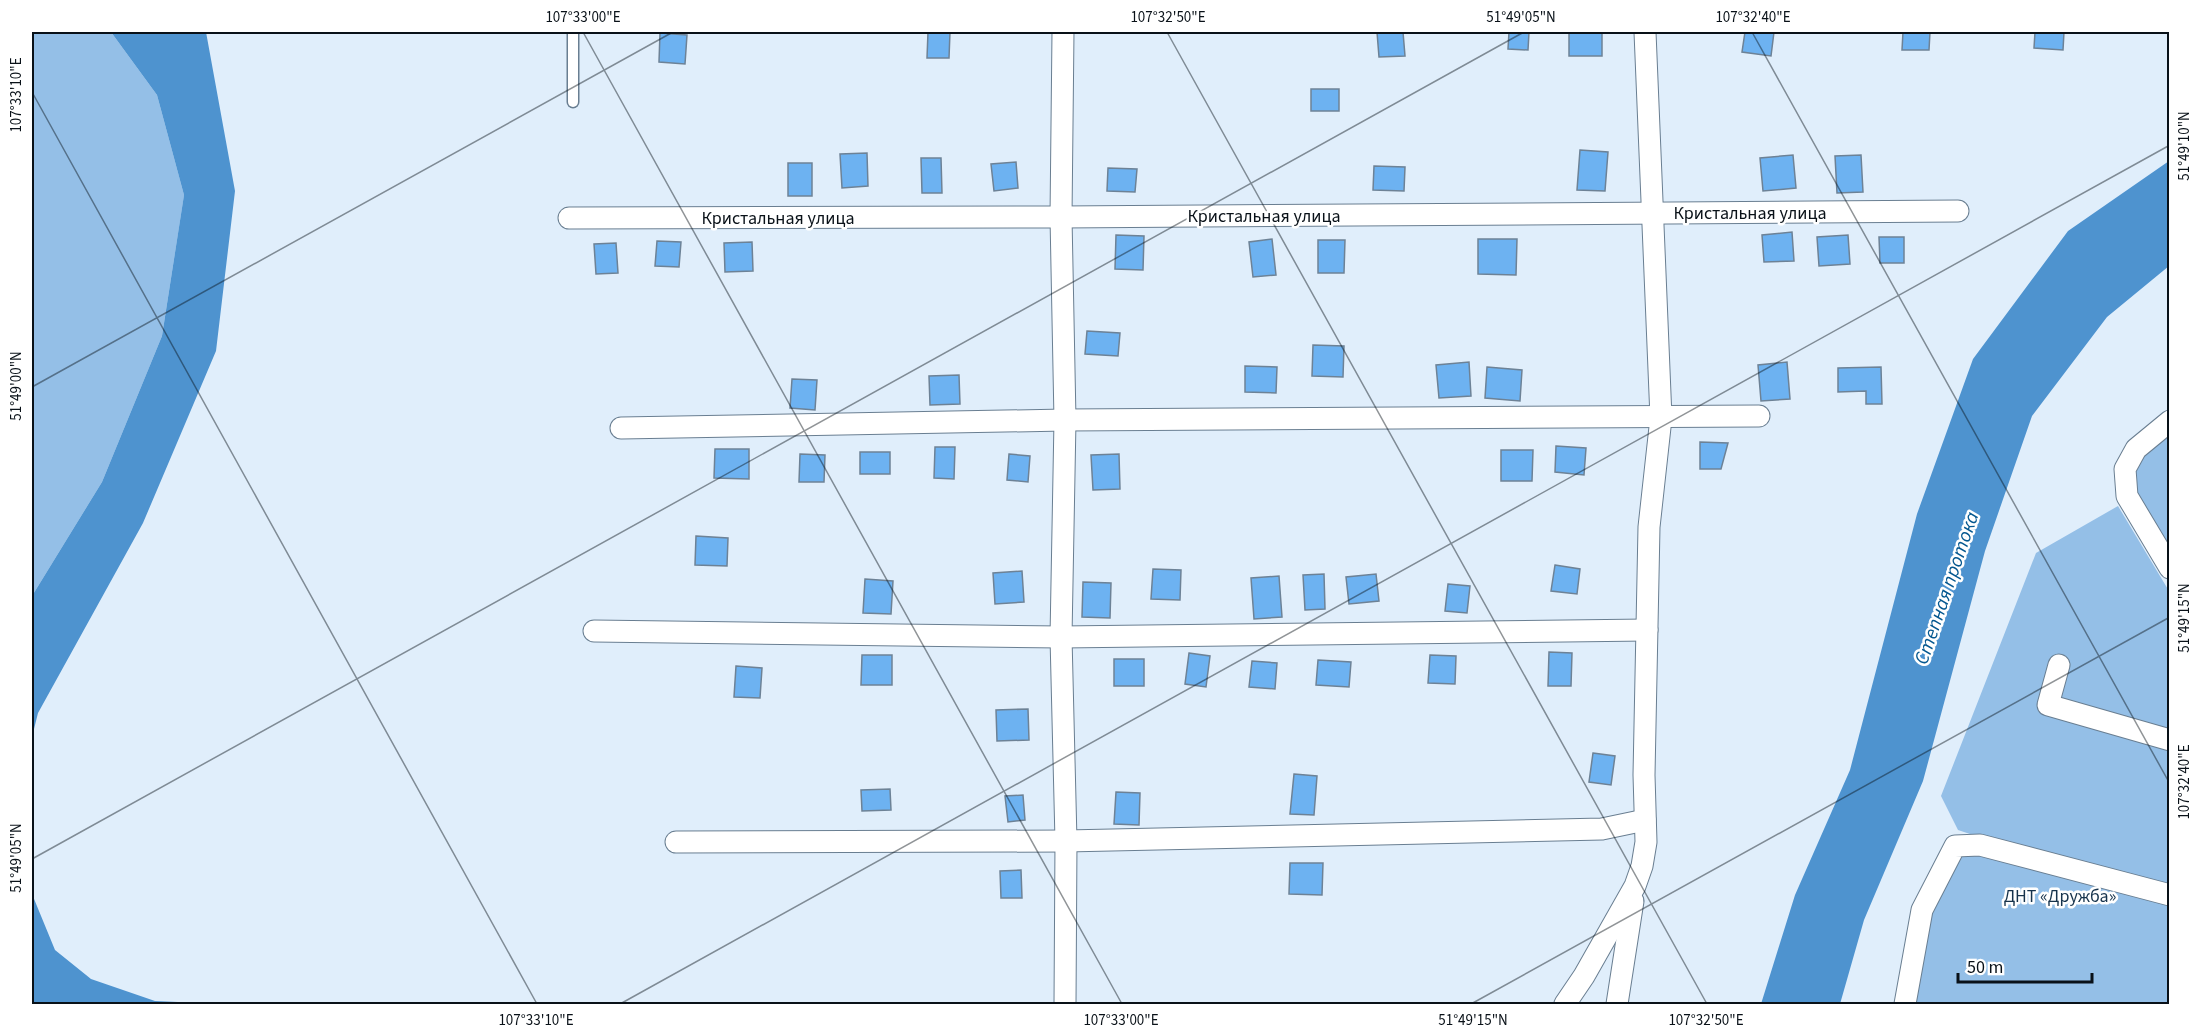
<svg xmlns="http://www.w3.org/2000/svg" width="2201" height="1036" viewBox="0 0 2201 1036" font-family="'Source Sans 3',sans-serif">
  <rect width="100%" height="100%" fill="#e0eefb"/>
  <g fill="#94bfe7">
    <path d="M32 32H111L157 95 184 195 162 336 102 482 32 596Z"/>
    <path d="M2169 432V549L2132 486 2135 459Z"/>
    <path d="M2118 506 2169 591V1004H1914L1928 923 1970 834 1958 830 1941 796 2036 553Z"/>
  </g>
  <g fill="#4e93cf">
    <path d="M111 32H206L235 191 216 351 143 523 38 713 32 737V596L102 482 162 336 184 195 157 95Z"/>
    <path d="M2169 161V266L2107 317 2032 416 1985 551 1923 781 1864 920 1840 1004H1761L1795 895 1850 770 1917 514 1973 359 2068 231Z"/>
    <path d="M32 894 55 950 91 979 155 1001 224 1004H32Z"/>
  </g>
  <g fill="#6db2f1" stroke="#6d8296" stroke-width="1.5">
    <path d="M928 32H950L949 58H927Z"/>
    <path d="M1377 32H1403L1405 56 1379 57Z"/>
    <path d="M1509 32H1529L1528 50 1508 49Z"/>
    <rect x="1569" y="32" width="33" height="24"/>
    <path d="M1745 32H1774L1771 56 1742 52Z"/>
    <path d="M1903 32H1930L1929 50H1902Z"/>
    <path d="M2035 32H2064L2063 50 2034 48Z"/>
    <path d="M660 33 687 35 685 64 659 62Z"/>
    <rect x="1311" y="89" width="28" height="22"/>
    <path d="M1580 150 1608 152 1605 191 1577 190Z"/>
    <path d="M867 153 868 186 842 188 840 154Z"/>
    <path d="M1793 155 1796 188 1763 191 1760 158Z"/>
    <path d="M1861 155 1863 192 1837 193 1835 156Z"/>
    <path d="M921 158H941L942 193H922Z"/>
    <path d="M1016 162 1018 188 994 191 991 164Z"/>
    <rect x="788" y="163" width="24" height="33"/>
    <path d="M1374 166 1405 167 1404 191 1373 190Z"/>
    <path d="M1108 168 1137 169 1135 192 1107 191Z"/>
    <path d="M1792 232 1794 261 1764 262 1762 235Z"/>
    <path d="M1116 235 1144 236 1143 270 1115 269Z"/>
    <path d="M1848 235 1850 264 1819 266 1817 237Z"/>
    <path d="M1879 237H1904V263H1880Z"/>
    <path d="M1272 239 1276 275 1253 277 1249 242Z"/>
    <path d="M1478 239H1517L1516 275 1478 274Z"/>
    <path d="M1318 240H1345L1344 273H1318Z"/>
    <path d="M657 241 681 242 679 267 655 266Z"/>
    <path d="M752 242 753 271 725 272 724 243Z"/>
    <path d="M616 243 618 273 596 274 594 244Z"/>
    <path d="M1087 331 1120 333 1118 356 1085 354Z"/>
    <path d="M1313 345 1344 346 1343 377 1312 376Z"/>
    <path d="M1469 362 1471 396 1439 398 1436 365Z"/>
    <path d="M1787 362 1790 399 1761 401 1758 365Z"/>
    <path d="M1245 366 1277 367 1276 393 1245 392Z"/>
    <path d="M1487 367 1522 370 1520 401 1485 398Z"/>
    <path d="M1881 367 1882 404H1866V391L1838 392V368Z"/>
    <path d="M959 375 960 404 930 405 929 376Z"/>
    <path d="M792 379 817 380 815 410 790 408Z"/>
    <path d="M1700 442 1728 443 1721 469H1700Z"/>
    <path d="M1556 446 1586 448 1584 475 1555 472Z"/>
    <path d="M935 447H955L954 479 934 478Z"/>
    <path d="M715 449H749V479L714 478Z"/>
    <path d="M1501 450H1533L1532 481H1501Z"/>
    <rect x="860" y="452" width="30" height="22"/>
    <path d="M800 454 825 455 824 482H799Z"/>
    <path d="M1009 454 1030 456 1028 482 1007 480Z"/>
    <path d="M1119 454 1120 489 1093 490 1091 455Z"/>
    <path d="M696 536 728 538 727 566 695 565Z"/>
    <path d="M1555 565 1580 569 1577 594 1551 591Z"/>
    <path d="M1153 569 1181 570 1180 600 1151 599Z"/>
    <path d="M1022 571 1024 602 995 604 993 573Z"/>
    <path d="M1324 574 1325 609 1305 610 1303 575Z"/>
    <path d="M1376 574 1379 601 1349 604 1346 577Z"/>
    <path d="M1279 576 1282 617 1254 619 1251 578Z"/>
    <path d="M865 579 893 581 891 614 863 613Z"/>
    <path d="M1083 582 1111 583 1110 618 1082 617Z"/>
    <path d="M1448 584 1470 586 1467 613 1445 611Z"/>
    <path d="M1549 652 1572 653 1571 686H1548Z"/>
    <path d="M1189 653 1210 656 1206 687 1185 684Z"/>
    <path d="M862 655H892V685H861Z"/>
    <path d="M1430 655 1456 656 1455 684 1428 683Z"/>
    <rect x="1114" y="659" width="30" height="27"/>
    <path d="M1318 660 1351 662 1349 687 1316 685Z"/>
    <path d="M1252 661 1277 663 1275 689 1249 687Z"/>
    <path d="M736 666 762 668 760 698 734 697Z"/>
    <path d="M1028 709 1029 740 997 741 996 710Z"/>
    <path d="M1593 753 1615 756 1611 785 1589 782Z"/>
    <path d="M1294 774 1317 776 1314 815 1290 814Z"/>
    <path d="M890 789 891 810 862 811 861 790Z"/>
    <path d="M1116 792 1140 793 1139 825 1114 824Z"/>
    <path d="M1023 795 1025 820 1008 822 1005 796Z"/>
    <path d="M1290 863H1323L1322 895 1289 894Z"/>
    <path d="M1021 870 1022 898H1001L1000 871Z"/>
  </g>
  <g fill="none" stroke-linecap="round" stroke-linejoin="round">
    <defs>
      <path id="service" d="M573 102V32"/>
      <g id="minor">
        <path d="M1063 32 1061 217 1065 420 1061 637 1066 841 1065 1004"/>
        <path d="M569 218 1061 217 1958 211"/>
        <path d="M2170 421 2136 449 2125 469 2127 496 2170 568"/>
        <path d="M621 428 1065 420 1759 416"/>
        <path d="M594 631 1061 637 1647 630"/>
        <path d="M2059 665 2048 705 2170 740"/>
        <path d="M676 842 1066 841 1602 829 1645 820"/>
        <path d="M1565 1004 1584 976 1635 886 1642 866 1646 842 1644 775 1649 527 1661 418 1645 32"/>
        <path d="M1617 1004 1633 901"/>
        <path d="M1905 1004 1922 910 1955 846 1980 845 2170 895"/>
      </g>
    </defs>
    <use href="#service" stroke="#697e91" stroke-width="13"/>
    <use href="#minor" stroke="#697e91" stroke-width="23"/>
    <use href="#service" stroke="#fff" stroke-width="10"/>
    <use href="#minor" stroke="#fff" stroke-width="21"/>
  </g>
  <path fill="none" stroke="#091118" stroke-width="1.5" stroke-opacity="0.45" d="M583 32 1122 1004M1167 32 1707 1004M1752 32 2170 784M32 92 537 1004M32 387 673 32M32 859 1524 32M620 1004 2170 145M1471 1004 2170 617"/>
  <g text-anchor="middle" stroke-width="5" stroke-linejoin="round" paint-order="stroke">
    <g font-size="18" fill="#091118" stroke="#fff">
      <text x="1750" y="219">Кристальная улица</text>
      <text x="1264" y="222">Кристальная улица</text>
      <text x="778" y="224">Кристальная улица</text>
    </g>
    <g font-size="18" fill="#16334c" stroke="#fff">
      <text x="2060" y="902">ДНТ «Дружба»</text>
    </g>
    <g font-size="20" font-style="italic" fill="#055890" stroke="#fff">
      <text transform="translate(1946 588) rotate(-71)" y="7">Степная протока</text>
    </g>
  </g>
  <rect width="2201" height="1036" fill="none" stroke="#ffffff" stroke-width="66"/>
  <path d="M1958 973v9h134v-9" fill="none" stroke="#091118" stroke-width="3"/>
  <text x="1967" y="973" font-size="18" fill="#091118" stroke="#ffffff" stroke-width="4.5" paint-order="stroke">50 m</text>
  <rect x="33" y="33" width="2135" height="970" fill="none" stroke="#091118" stroke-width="2"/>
  <g font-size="15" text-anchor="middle" fill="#091118">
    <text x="583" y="22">107°33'00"E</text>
    <text x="1168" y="22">107°32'50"E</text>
    <text x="1521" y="22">51°49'05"N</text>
    <text x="1753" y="22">107°32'40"E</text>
    <text transform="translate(16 95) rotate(-90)" y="5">107°33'10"E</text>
    <text transform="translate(2184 146) rotate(-90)" y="5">51°49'10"N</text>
    <text transform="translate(16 386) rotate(-90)" y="5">51°49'00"N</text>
    <text transform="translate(2184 618) rotate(-90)" y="5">51°49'15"N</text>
    <text transform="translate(2184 782) rotate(-90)" y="5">107°32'40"E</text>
    <text transform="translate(16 858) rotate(-90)" y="5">51°49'05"N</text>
    <text x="536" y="1025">107°33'10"E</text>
    <text x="1121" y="1025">107°33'00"E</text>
    <text x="1473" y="1025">51°49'15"N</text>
    <text x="1706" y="1025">107°32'50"E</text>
  </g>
</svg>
